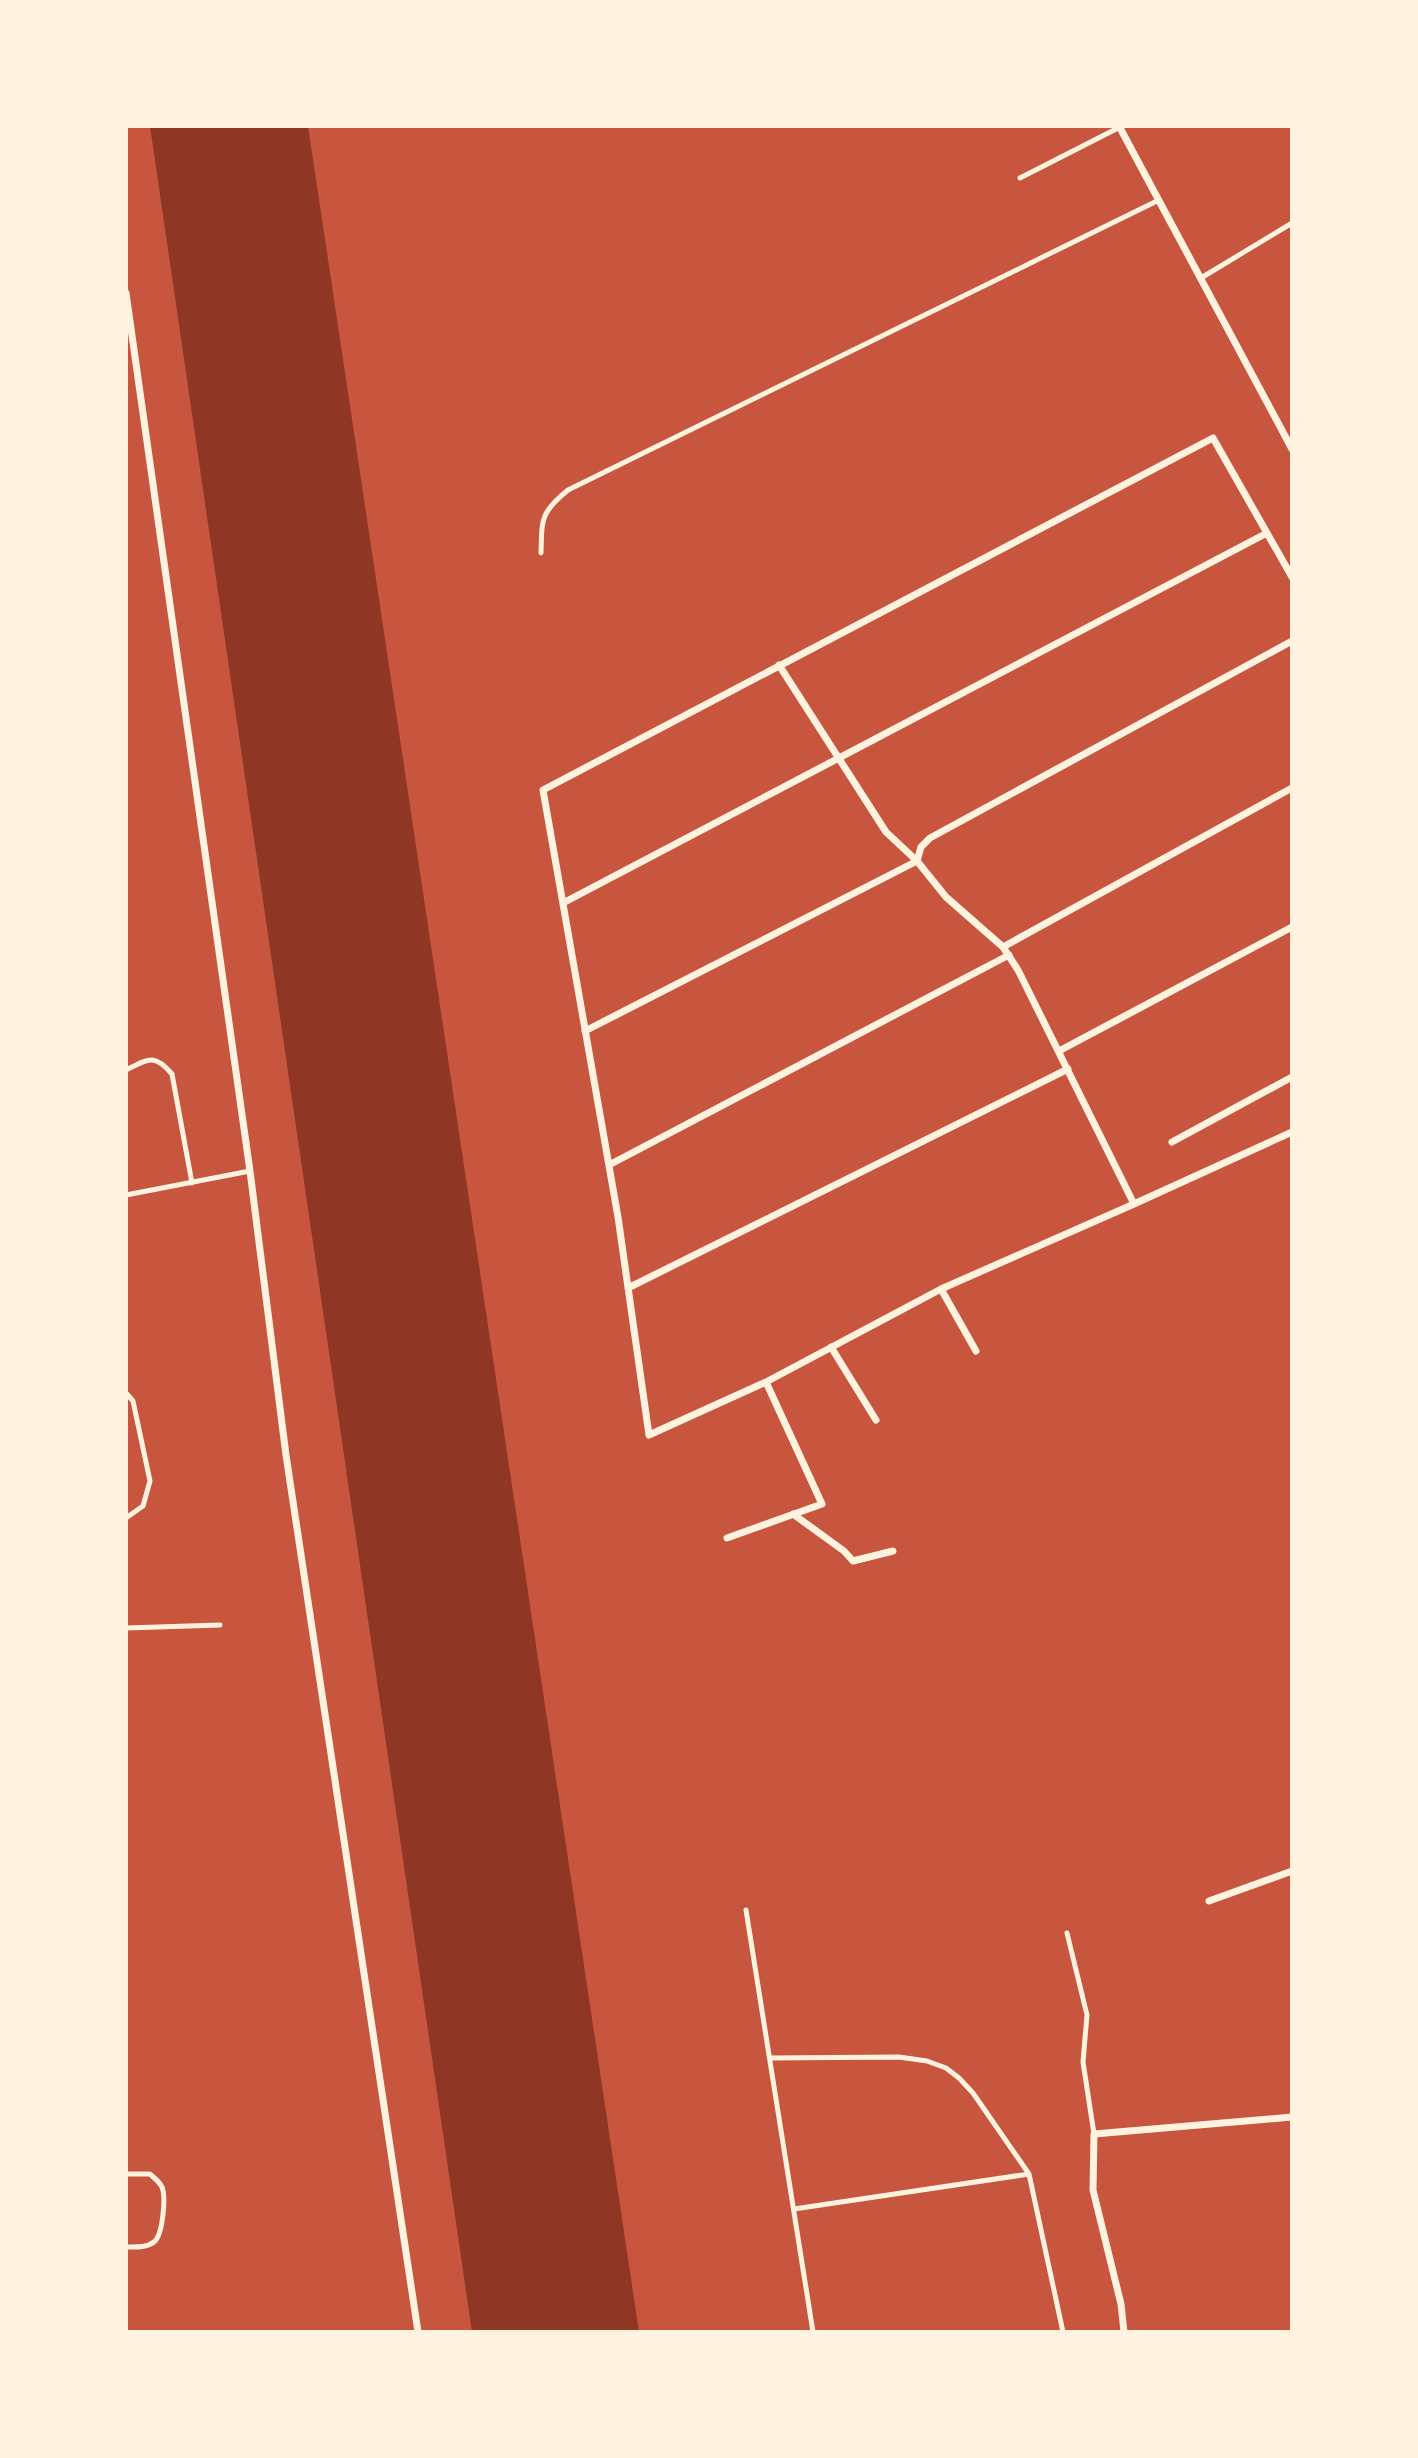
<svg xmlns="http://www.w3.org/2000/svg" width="1418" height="2458" font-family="Montserrat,sans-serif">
<rect width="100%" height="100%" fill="#c8553d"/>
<path fill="#8f3625" d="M150 126H308L639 2332H472Z"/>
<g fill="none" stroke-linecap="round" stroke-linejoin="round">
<path stroke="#fff3e0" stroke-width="5" d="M1020 178 1120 127
M1201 278 1292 223
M541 553C542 519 540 513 568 490L1159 200
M126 1070C148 1059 154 1053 172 1074L192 1183
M126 1195 250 1171
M126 1393 133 1401 150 1481 143 1506 126 1518
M126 1628 220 1625
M746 1910 813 2332
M1067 1933 1087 2015 1083 2062 1094 2134
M770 2058 899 2057 927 2061 946 2068 959 2078 973 2093 1029 2174 1063 2332
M126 2174H150C154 2178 159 2181 162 2187 166 2197 163 2235 154 2242 146 2248 135 2247 126 2247
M794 2209 1029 2174"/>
<path stroke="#fff3e0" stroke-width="7" d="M1119 126 1292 449
M126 293 250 1171 286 1455 418 2332
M1292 641 930 838 921 847 917 861 946 897 1003 947 1018 970 1134 1204 1292 1132
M563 903 1267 533
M1003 947 1292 788
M585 1031 917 861 886 832 779 665
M1059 1051 1292 927
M1172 1142 1292 1077
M609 1165 1009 955
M628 1288 1068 1069
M941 1289 976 1351
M831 1347 876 1420
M766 1382 649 1435 618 1217 543 790 1213 438 1292 577
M793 1514 844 1551 853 1561 893 1551
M727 1538 822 1504 766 1382 941 1289 1134 1204
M1209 1901 1292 1871
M1124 2332 1121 2304 1093 2190 1094 2134 1292 2117"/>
</g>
<rect width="1418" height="2458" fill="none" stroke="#fff3e0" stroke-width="256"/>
</svg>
